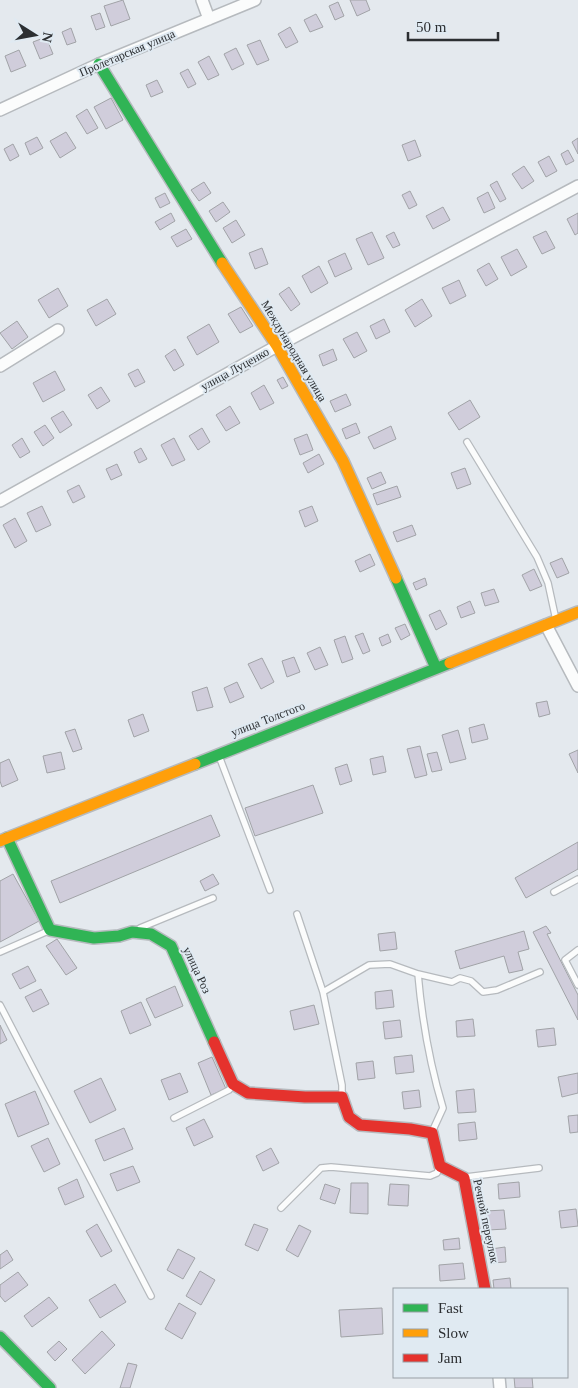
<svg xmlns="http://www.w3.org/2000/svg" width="578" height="1388" font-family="'Times New Roman',serif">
<rect width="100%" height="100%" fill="#e4e9ee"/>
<path fill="#d0cddb" stroke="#a1a3a7" d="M123 0 130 19 111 26 104 6Z
M350 0H366L370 10 357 16Z
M338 2 344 16 335 20 329 6Z
M100 13 105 27 96 30 91 16Z
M316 14 323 27 310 32 304 20Z
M290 27 298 42 286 48 278 34Z
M71 28 76 42 67 45 62 32Z
M46 37 53 54 40 59 33 42Z
M260 40 269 60 257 65 247 45Z
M236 48 244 64 232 70 224 54Z
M19 50 26 66 11 72 5 56Z
M209 56 219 75 208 80 198 62Z
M188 69 196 84 188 88 180 73Z
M157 80 163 92 151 97 146 85Z
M111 98 123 120 106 129 94 107Z
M87 109 98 128 87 134 76 116Z
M66 132 76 148 60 158 50 141Z
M37 137 43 148 30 155 25 143Z
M578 138V154L572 142Z
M415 140 421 156 408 161 402 145Z
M13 144 19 156 10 161 4 149Z
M568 150 574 161 566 165 561 154Z
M549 156 557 171 546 177 538 162Z
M524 166 534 181 522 189 512 174Z
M497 181 506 199 500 202 490 185Z
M204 182 211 193 199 201 191 190Z
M410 191 417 205 409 209 402 195Z
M488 192 495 208 484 213 477 198Z
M165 193 170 203 160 208 155 198Z
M223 202 230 212 216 222 209 211Z
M443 207 450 220 433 229 426 216Z
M171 213 175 221 160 230 155 222Z
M578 213V233L575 235 567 219Z
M236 220 245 235 232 243 223 228Z
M186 229 192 239 177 247 171 237Z
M546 231 555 248 542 254 533 237Z
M372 232 384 258 368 265 356 239Z
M394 232 400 245 393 248 386 236Z
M262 248 268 264 255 269 249 253Z
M517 249 527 267 511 276 501 257Z
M345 253 352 269 335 277 328 261Z
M489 263 498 279 486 286 477 270Z
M319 266 328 283 311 293 302 276Z
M459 280 466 296 450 304 442 288Z
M289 287 300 304 291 311 279 294Z
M58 288 68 306 49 318 38 300Z
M107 299 116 314 96 326 87 310Z
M422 299 432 316 415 327 405 310Z
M241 307 253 326 240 333 228 314Z
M384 319 390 332 376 339 370 326Z
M17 321 28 337 12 349 0 333Z
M209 324 219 342 197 355 187 337Z
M357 332 367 351 354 358 343 339Z
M175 349 184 365 174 371 165 356Z
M333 349 337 360 323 366 319 355Z
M138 369 145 382 135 387 128 374Z
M55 371 65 390 43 402 33 383Z
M283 377 288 386 282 389 277 380Z
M264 385 274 403 260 410 251 393Z
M101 387 110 401 97 409 88 395Z
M346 394 351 405 335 412 330 401Z
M470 400 480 417 459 430 448 413Z
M230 406 240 423 226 431 216 415Z
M63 411 72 425 60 433 51 418Z
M356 423 360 433 346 439 342 429Z
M45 425 54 438 43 446 34 432Z
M391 426 396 439 374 449 368 437Z
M202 428 210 442 198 450 189 436Z
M307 434 313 450 300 455 294 439Z
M22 438 30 452 20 458 12 445Z
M174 438 185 460 172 466 161 445Z
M141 448 147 459 139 463 134 452Z
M319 454 324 464 308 473 303 463Z
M117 464 122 475 111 480 106 469Z
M465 468 471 484 457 489 451 473Z
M381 472 386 483 372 489 367 478Z
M79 485 85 497 73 503 67 491Z
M397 486 401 497 377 505 373 494Z
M42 506 51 525 36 532 27 513Z
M312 506 318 521 305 527 299 511Z
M15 518 27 541 15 548 3 525Z
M412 525 416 535 397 542 393 532Z
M370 554 375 565 360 572 355 561Z
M562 558 569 573 557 578 550 563Z
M534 569 542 586 530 591 522 575Z
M425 578 427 585 416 590 413 583Z
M494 589 499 602 485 606 481 593Z
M470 601 475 613 461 618 457 607Z
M440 610 447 624 436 630 429 615Z
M405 624 410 635 401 640 395 628Z
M363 633 370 651 363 654 355 636Z
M388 634 391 642 382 646 379 638Z
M345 636 353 659 342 663 334 640Z
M320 647 328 665 315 670 307 653Z
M294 657 300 672 287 677 282 661Z
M262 658 274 682 261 689 248 664Z
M237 682 244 697 230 703 224 688Z
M207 687 213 707 197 711 192 692Z
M547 701 550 714 539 717 536 703Z
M143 714 149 731 134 737 128 720Z
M484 724 488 739 472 743 469 728Z
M75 729 82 749 73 752 65 732Z
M458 730 466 759 450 763 442 735Z
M420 746 427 775 415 778 407 749Z
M578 750V773L569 754Z
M61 752 65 769 47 773 43 756Z
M437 752 442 770 432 772 427 754Z
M383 756 386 772 373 775 370 759Z
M9 759 18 780 2 787 0 781V763Z
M347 764 352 781 340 785 335 768Z
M313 785 323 813 255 836 245 808Z
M211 815 220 836 60 903 51 881Z
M578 842V869L526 898 515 878Z
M13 874 39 921 0 942V881Z
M213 874 219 884 205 891 200 881Z
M546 926 551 933 547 934 578 995V1020L533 932Z
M524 931 529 949 518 952 523 970 509 973 504 956 460 969 455 951Z
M395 932 397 949 380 951 378 934Z
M57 939 77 968 66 975 46 946Z
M28 966 36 981 20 989 12 974Z
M175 986 183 1006 155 1018 146 999Z
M41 989 49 1004 33 1012 25 997Z
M392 990 394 1007 376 1009 375 992Z
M141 1002 151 1025 130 1034 121 1011Z
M314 1005 319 1024 294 1030 290 1011Z
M473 1019 475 1036 457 1037 456 1021Z
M400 1020 402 1037 385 1039 383 1022Z
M0 1025 7 1040 0 1044Z
M554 1028 556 1045 538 1047 536 1030Z
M412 1055 414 1072 396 1074 394 1057Z
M212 1057 226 1089 211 1095 198 1063Z
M373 1061 375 1078 358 1080 356 1063Z
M180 1073 188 1092 169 1100 161 1080Z
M578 1073V1093L562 1097 558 1077Z
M101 1078 116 1110 90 1123 74 1091Z
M474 1089 476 1112 458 1113 456 1091Z
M419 1090 421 1107 404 1109 402 1092Z
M35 1091 49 1124 18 1137 5 1104Z
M578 1115V1132L570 1133 568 1116Z
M204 1119 213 1137 194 1146 186 1128Z
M475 1122 477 1139 459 1141 458 1124Z
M124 1128 133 1149 104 1161 95 1140Z
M48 1138 60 1164 44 1172 31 1146Z
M271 1148 279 1163 263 1171 256 1156Z
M133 1166 140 1182 117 1191 110 1174Z
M77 1179 84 1197 65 1205 58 1188Z
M519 1182 520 1197 499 1199 498 1184Z
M351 1183H368V1214L350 1213Z
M325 1184 340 1189 335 1204 320 1199Z
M390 1184 409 1185 408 1206 388 1205Z
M576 1209 578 1226 561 1228 559 1211Z
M504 1210 506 1229 488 1230 486 1211Z
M97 1224 112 1251 101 1257 86 1231Z
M254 1224 268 1229 258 1251 245 1245Z
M299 1225 311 1231 298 1257 286 1250Z
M459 1238 460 1249 444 1250 443 1240Z
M505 1247 506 1262 492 1263 491 1249Z
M178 1249 195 1258 183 1279 167 1270Z
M7 1250 13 1260 0 1269V1255Z
M463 1263 465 1279 440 1281 439 1265Z
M200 1271 215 1280 201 1305 186 1296Z
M18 1272 28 1285 5 1302 0 1296V1285Z
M510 1278 511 1289H494L493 1280Z
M115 1284 126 1302 100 1318 89 1300Z
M49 1297 58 1308 32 1327 24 1316Z
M179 1303 196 1313 182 1339 165 1329Z
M382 1308 383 1334 341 1337 339 1310Z
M102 1331 115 1345 85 1374 72 1360Z
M59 1341 67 1349 55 1361 47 1352Z
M128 1363 137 1365 130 1388H120Z
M514 1377H532L533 1388H515Z"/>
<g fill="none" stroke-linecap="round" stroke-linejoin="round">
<defs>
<path id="lane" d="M467 442 537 557 548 583 556 620
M219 756 270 890
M554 892 578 879
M297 914 323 992 342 1085V1095
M140 928 213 898
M578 950 565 960 578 985
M0 952 48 931
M418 974C422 1020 430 1065 443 1108L432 1132
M323 992 369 965 390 964 418 974 452 982 460 978 471 981 483 992 497 990 540 972
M0 1005 151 1296
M174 1118 229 1090 232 1086
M466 1177 539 1168
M281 1208 321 1168 331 1167 430 1176 437 1173 439 1168"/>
<path id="street" d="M202 0 209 19
M0 110 99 64 255 0
M0 366 58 330
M0 501 277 346 578 186
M546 625 578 686
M499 1377 500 1388"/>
<path id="fast" d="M99 64 222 263
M396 578 436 668
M195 764 450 663
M7 838 50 930 94 938 119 936 132 932 151 934 171 946 214 1042
M0 1337 50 1388"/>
<path id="slow" d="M222 263 277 346 343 461 396 578
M450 663 578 612
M0 841 195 764"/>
<path id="jam" d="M214 1042 233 1084 248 1093 305 1097H342L349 1117 360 1125 410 1129 432 1133 440 1166 464 1178 485 1289"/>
</defs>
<use href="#lane" stroke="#b6babe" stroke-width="8"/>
<use href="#street" stroke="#b6babe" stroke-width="14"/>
<use href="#fast" stroke="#b6babe" stroke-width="14"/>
<use href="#slow" stroke="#b6babe" stroke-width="14"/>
<use href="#jam" stroke="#b6babe" stroke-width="14"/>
<use href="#lane" stroke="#fbfcfc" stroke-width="5.5"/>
<use href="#street" stroke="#fbfcfc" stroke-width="11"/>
<use href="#fast" stroke="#30b455" stroke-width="11"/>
<use href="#slow" stroke="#ff9f0a" stroke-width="11"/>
<use href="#jam" stroke="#e5322d" stroke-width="11"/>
</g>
<g text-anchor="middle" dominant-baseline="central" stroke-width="4" stroke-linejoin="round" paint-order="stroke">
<g font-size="12" fill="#2c2f32" stroke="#e0eaf2">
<text transform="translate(127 53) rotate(-23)">Пролетарская улица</text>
<text transform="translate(294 351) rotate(59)">Международная улица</text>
<text transform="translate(235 369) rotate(-29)">улица Луценко</text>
<text transform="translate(268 719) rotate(-21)">улица Толстого</text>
<text transform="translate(197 970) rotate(65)">улица Роз</text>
<text transform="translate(486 1221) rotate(78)">Речной переулок</text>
</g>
</g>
<rect x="393" y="1288" width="175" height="90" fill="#e0eaf2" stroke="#989fa5"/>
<rect x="403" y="1304" width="25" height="8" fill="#30b455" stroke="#989fa5"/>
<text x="438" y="1313" font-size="15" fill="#2c2f32">Fast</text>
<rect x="403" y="1329" width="25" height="8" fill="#ff9f0a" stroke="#989fa5"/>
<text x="438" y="1338" font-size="15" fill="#2c2f32">Slow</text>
<rect x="403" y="1354" width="25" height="8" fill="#e5322d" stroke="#989fa5"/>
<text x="438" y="1363" font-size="15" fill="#2c2f32">Jam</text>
<g transform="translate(35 35) rotate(101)" stroke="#e0eaf2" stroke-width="4" paint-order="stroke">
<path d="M0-4L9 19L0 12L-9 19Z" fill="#2c2f32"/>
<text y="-8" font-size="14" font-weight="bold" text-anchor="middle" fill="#2c2f32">N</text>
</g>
<path d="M408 32v8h90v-8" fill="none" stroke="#2c2f32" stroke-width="2.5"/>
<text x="416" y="32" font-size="15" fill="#2c2f32" stroke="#e0eaf2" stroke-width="4" paint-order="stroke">50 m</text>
</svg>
